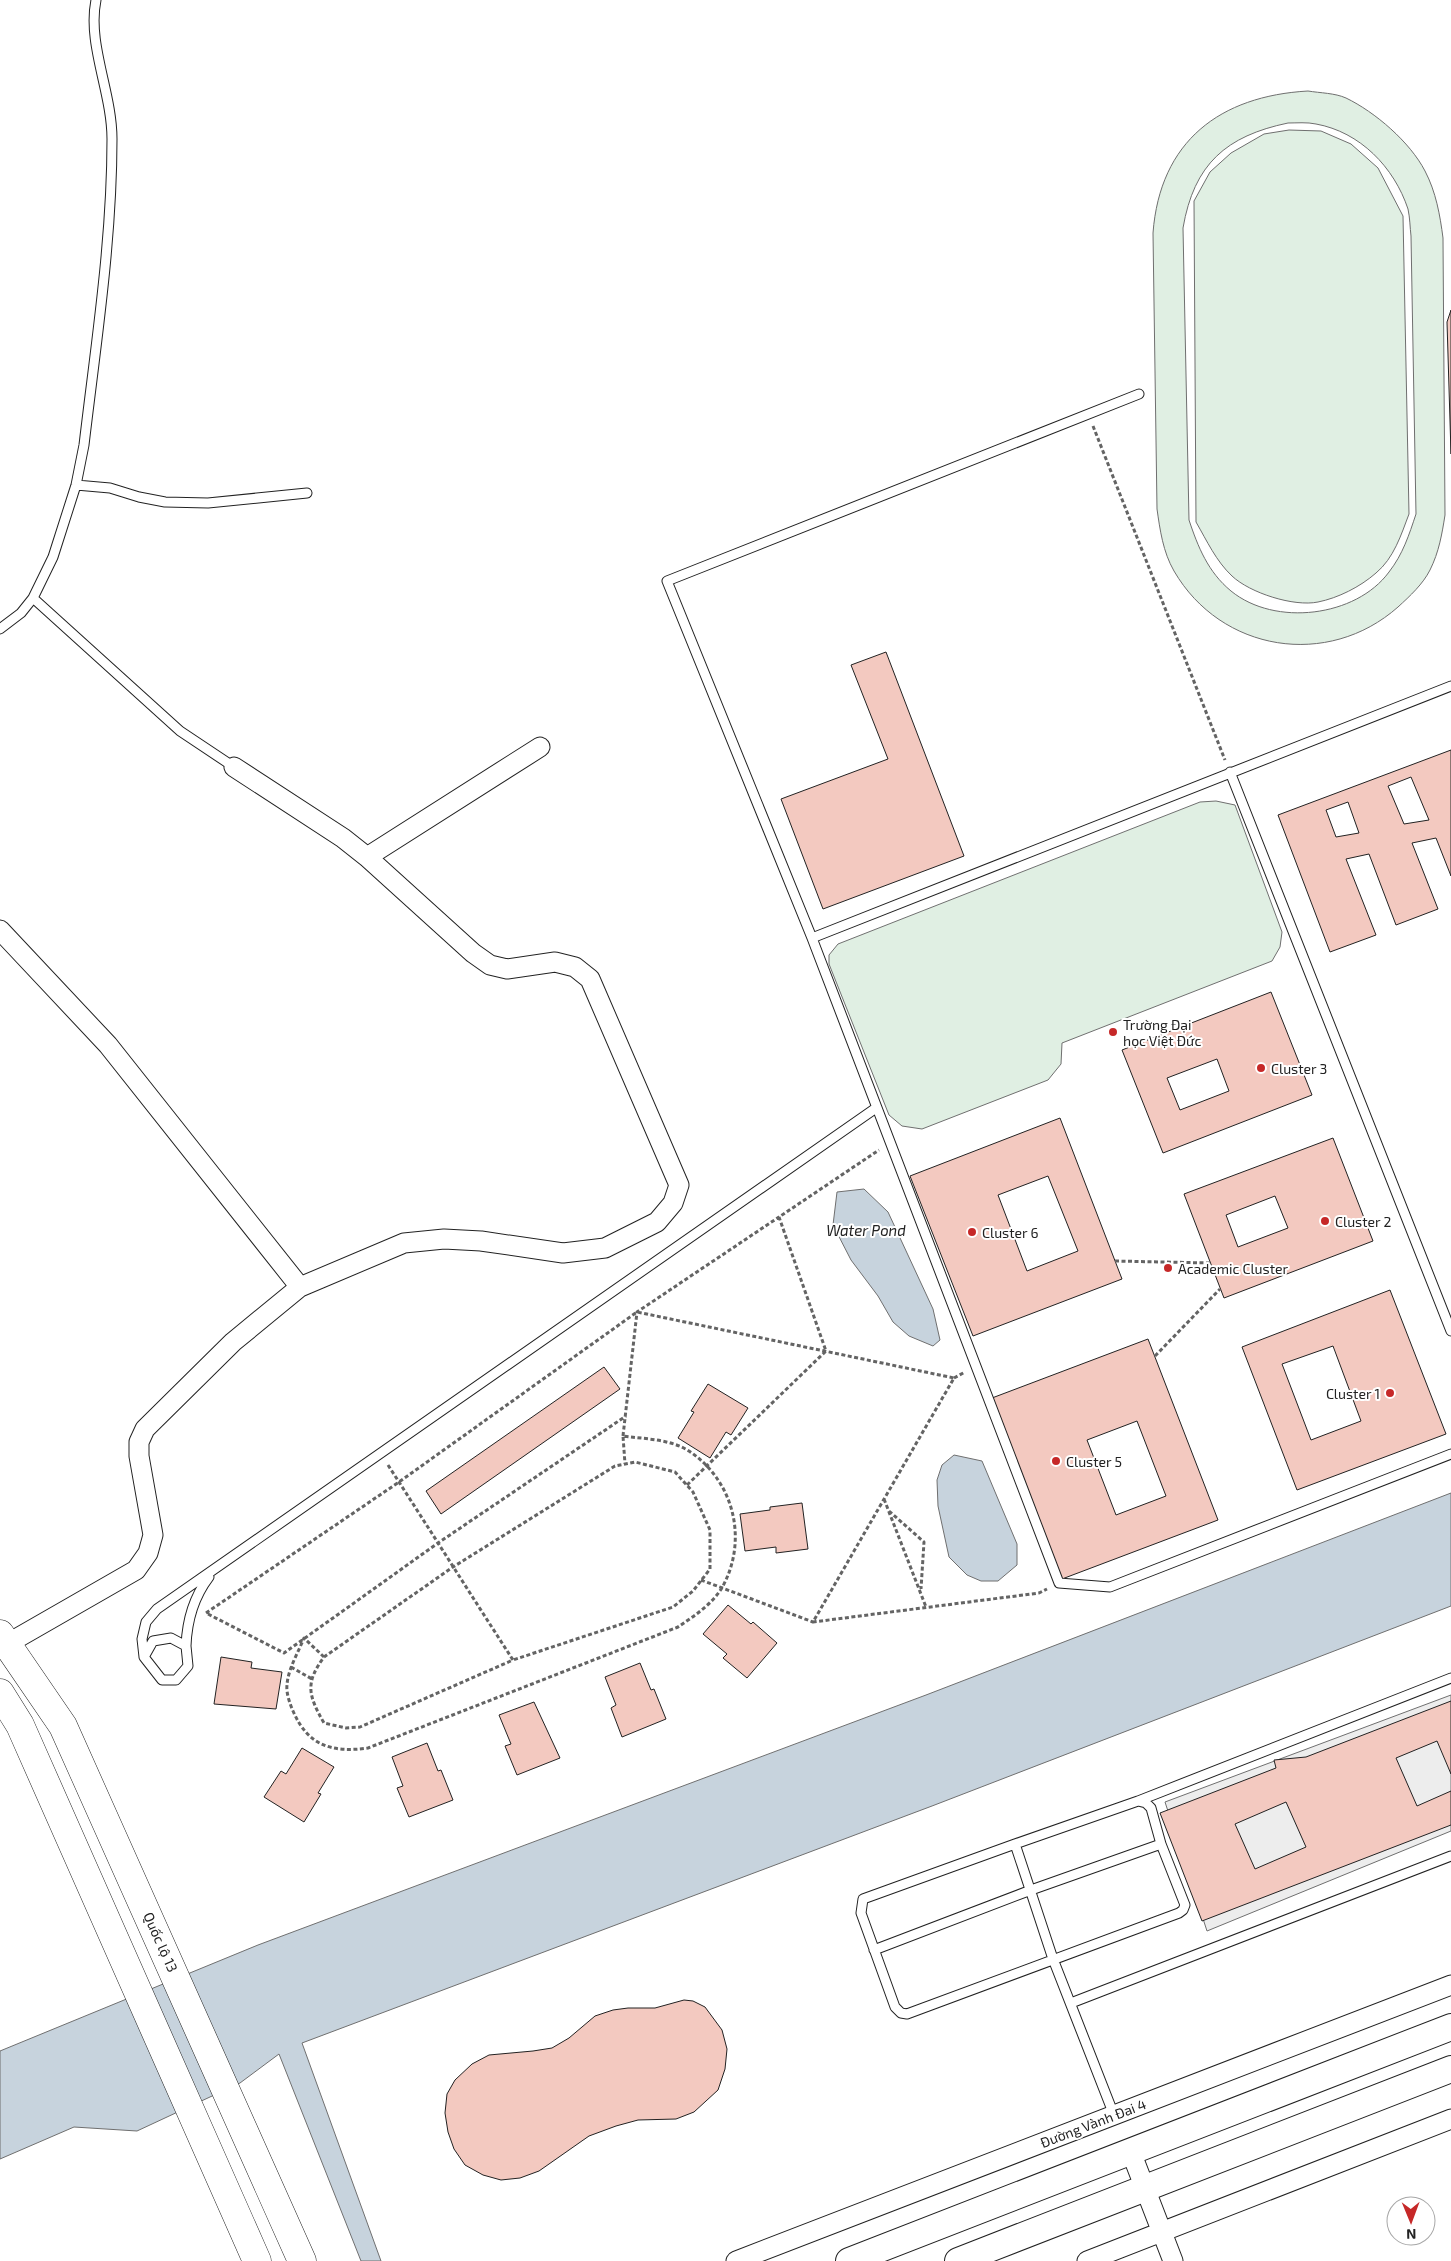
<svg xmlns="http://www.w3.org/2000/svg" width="1451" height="2261" font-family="'Exo 2',sans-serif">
<rect width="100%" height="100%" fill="#fff"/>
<path fill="#e0efe3" stroke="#6f6f6f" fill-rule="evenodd" d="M1308 91C1320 93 1335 93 1346 98 1375 112 1410 142 1425 171 1436 192 1440 215 1443 238L1445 515C1442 534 1439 552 1430 570 1423 584 1410 596 1398 607 1328 669 1221 652 1174 571 1163 552 1160 530 1157 509L1153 233C1160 141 1220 96 1308 91ZM1288 123C1297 123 1307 122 1316 124 1360 132 1394 167 1408 209 1410 218 1410 228 1411 236L1416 514C1409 535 1403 554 1389 572 1356 617 1275 627 1231 591 1208 572 1198 547 1189 520L1183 228C1194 164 1226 136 1288 123Z
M1289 130 1321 131 1351 144 1378 168 1403 216 1409 514C1401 535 1394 558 1376 573 1360 587 1338 598 1318 602 1294 607 1250 593 1232 576 1216 561 1207 541 1196 522L1194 201 1210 172 1231 153 1264 134Z
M1216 801 1235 805 1282 932 1280 947 1272 961 1062 1043 1061 1064 1048 1080 922 1129 902 1126 889 1115 829 964V955L838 944 1200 802Z"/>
<path fill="#ededed" stroke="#6f6f6f" d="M1451 1695V1831L1207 1931 1165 1802Z"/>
<path fill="#c7d3dd" stroke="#6f6f6f" d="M864 1189 888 1212 933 1309 940 1340 933 1346 909 1336 893 1322 878 1296 851 1260 833 1225 837 1192Z
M954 1455 982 1461 1017 1544V1565L998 1581H981L967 1575 949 1557 938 1506 937 1480 942 1465Z
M1451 1493V1606L932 1806 302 2043 381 2261H361L279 2054 240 2083 137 2131 74 2127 0 2159V2051L258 1945 926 1695Z"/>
<path fill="#f3c9c0" stroke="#222" fill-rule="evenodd" d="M1451 310V454L1447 322Z
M886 652 964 856 823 909 781 799 888 759 851 665Z
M1451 750V876L1436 838 1412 843 1438 909 1396 925 1369 854 1346 859 1376 935 1330 952 1278 815ZM1411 777 1429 820 1404 824 1388 786ZM1348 802 1359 833 1336 837 1326 810Z
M1271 992 1312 1095 1163 1153 1122 1050ZM1217 1059 1229 1091 1180 1110 1167 1078Z
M1060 1118 1122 1279 973 1336 910 1176ZM1048 1176 1078 1251 1027 1271 998 1195Z
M1333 1138 1373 1241 1224 1298 1184 1194ZM1275 1196 1288 1228 1238 1247 1226 1215Z
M1390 1290 1446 1434 1297 1490 1242 1347ZM1333 1346 1361 1421 1311 1440 1282 1364Z
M1148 1339 1218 1520 1062 1579 992 1398ZM1137 1421 1166 1496 1116 1515 1087 1440Z
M604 1367 620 1389 441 1514 426 1491Z
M708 1384 748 1408 731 1435 726 1432 710 1458 678 1438 694 1412 691 1411Z
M802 1503 808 1549 776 1553V1547L745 1551 740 1514 770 1510V1507Z
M728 1605 751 1624 753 1622 777 1643 747 1678 723 1658 727 1654 703 1634Z
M221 1657 252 1662 251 1668 282 1672 276 1709 214 1704Z
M640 1663 651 1690 654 1689 666 1719 622 1737 611 1708 616 1705 605 1677Z
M1451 1701V1774L1437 1741 1396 1758 1417 1806 1451 1791V1825L1202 1921 1160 1813 1276 1768 1274 1760 1306 1757ZM1286 1802 1306 1847 1255 1869 1235 1824Z
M534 1702 560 1758 517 1775 505 1746 511 1744 499 1715Z
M427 1743 438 1771 441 1770 453 1800 409 1817 397 1788 403 1786 392 1757Z
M302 1748 334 1767 318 1793 321 1794 304 1822 264 1797 281 1771 286 1774Z
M684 2000 693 2001 705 2007 722 2030 727 2049 725 2069 718 2090 694 2112 676 2119 638 2120 616 2126 589 2136 539 2171 520 2178 501 2180 483 2175 465 2165 454 2149 448 2132 445 2113 447 2094 455 2080 472 2064 489 2055 533 2051 552 2048 569 2038 595 2016 613 2010 628 2008H655Z"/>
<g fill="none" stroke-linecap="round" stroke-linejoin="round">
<defs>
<path id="lane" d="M1139 394 667 581 812 938 1059 1583 1110 1587 1451 1454
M76 485 110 488 139 497 165 502 208 503 307 493
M33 598 180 731 234 767
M0 629 21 613 33 598 53 557 76 485 84 445C96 343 112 241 112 139 112 92 87 44 96 0
M1230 772 1451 1331
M812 938 1451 686
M186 1646C187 1620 193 1598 209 1577
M144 1657 153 1641 171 1638 186 1646 188 1666 176 1680H162L144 1657 142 1639 146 1622 157 1609 876 1108
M1138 1801 1451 1678
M1015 1844 1138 1801 1146 1803 1151 1808 1161 1844 1185 1905 1183 1910 1179 1913 907 2014 901 2013 895 2007 861 1913 863 1899 1015 1844 1053 1959 1114 2115
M874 1950 1031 1890 1161 1844
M1071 2003 1451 1856"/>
<path id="street" d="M367 857 540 747
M0 930 108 1045 300 1287
M7 1644 136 1570 148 1553 153 1535 139 1456V1442L145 1429 233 1342 300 1287 404 1243 444 1239 481 1241 563 1253 605 1248 657 1222 673 1203 679 1185 590 979 575 967 555 962 507 969 490 965 473 953 367 857 343 838 234 767
M1131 2152 1173 2261
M736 2261 1451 1985
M1087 2261 1451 2119"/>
<path id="secondary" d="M849 2261 1451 2027
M958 2261 1451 2069"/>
<path id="highway" d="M0 1634 63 1726 302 2261
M0 1693 20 1725 257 2261"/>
</defs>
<use href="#lane" stroke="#222" stroke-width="11"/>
<use href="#street" stroke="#222" stroke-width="21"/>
<use href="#secondary" stroke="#222" stroke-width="28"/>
<use href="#highway" stroke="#222" stroke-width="29"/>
<path stroke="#646464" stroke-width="3" stroke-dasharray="4 2.5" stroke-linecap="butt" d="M1093 426 1225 760
M1115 1261 1210 1263
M1155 1356 1220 1289
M954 1378 965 1372
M623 1436 637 1312 779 1217
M388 1465C430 1530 471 1595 513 1660L360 1727 346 1728 324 1723C308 1695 305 1683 324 1657L453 1567 615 1466 635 1462 675 1472 693 1492 710 1530V1569L693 1591 673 1607 513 1660
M687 1485 826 1351 779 1217 879 1150
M884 1499 926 1607
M889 1511 924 1542 921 1589
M701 1580 813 1622
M206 1613 399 1482 637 1312 954 1378 813 1622 1039 1593 1047 1589
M208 1614 284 1653 438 1543 626 1416
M324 1657 304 1638C298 1653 288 1669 287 1685 286 1693 290 1704 293 1711 308 1746 332 1753 368 1748L678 1627C694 1616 713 1604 723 1586 748 1539 734 1481 689 1451 670 1439 645 1439 623 1436L625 1464
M291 1667 312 1679"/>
<use href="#lane" stroke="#fff" stroke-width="9"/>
<use href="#street" stroke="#fff" stroke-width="19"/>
<use href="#secondary" stroke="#fff" stroke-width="26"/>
<use href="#highway" stroke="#fff" stroke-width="28"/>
</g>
<g fill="#c62828" stroke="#fff" stroke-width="2">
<circle cx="1113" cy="1032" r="5"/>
<circle cx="1261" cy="1068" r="5"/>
<circle cx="1325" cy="1221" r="5"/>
<circle cx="972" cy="1232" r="5"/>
<circle cx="1168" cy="1268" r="5"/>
<circle cx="1390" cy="1393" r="5"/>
<circle cx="1056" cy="1461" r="5"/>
</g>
<g text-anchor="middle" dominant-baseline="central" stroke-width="4" stroke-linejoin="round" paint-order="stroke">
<g font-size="14" fill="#222" stroke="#fff" text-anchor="start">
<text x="1123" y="1024">Trường Đại<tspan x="1123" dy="16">học Việt Đức</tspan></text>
<text x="1271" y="1068">Cluster 3</text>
<text x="1335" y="1221">Cluster 2</text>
<text x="982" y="1232">Cluster 6</text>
<text x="1178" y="1268">Academic Cluster</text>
<text x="1380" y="1393" text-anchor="end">Cluster 1</text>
<text x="1066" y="1461">Cluster 5</text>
</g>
<g font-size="14" fill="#222" stroke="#fff">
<text transform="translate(161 1942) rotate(66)">Quốc lộ 13</text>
<text transform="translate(1093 2123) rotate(-21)">Đường Vành Đai 4</text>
</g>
<g font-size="15" font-style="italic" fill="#222" stroke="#fff">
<text x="866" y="1230">Water Pond</text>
</g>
</g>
<g transform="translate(1411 2221) rotate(179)"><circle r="24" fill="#ffffff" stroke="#a7a7a7"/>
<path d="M0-4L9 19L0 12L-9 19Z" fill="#c62828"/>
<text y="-8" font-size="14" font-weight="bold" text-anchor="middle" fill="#222222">N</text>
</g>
</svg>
